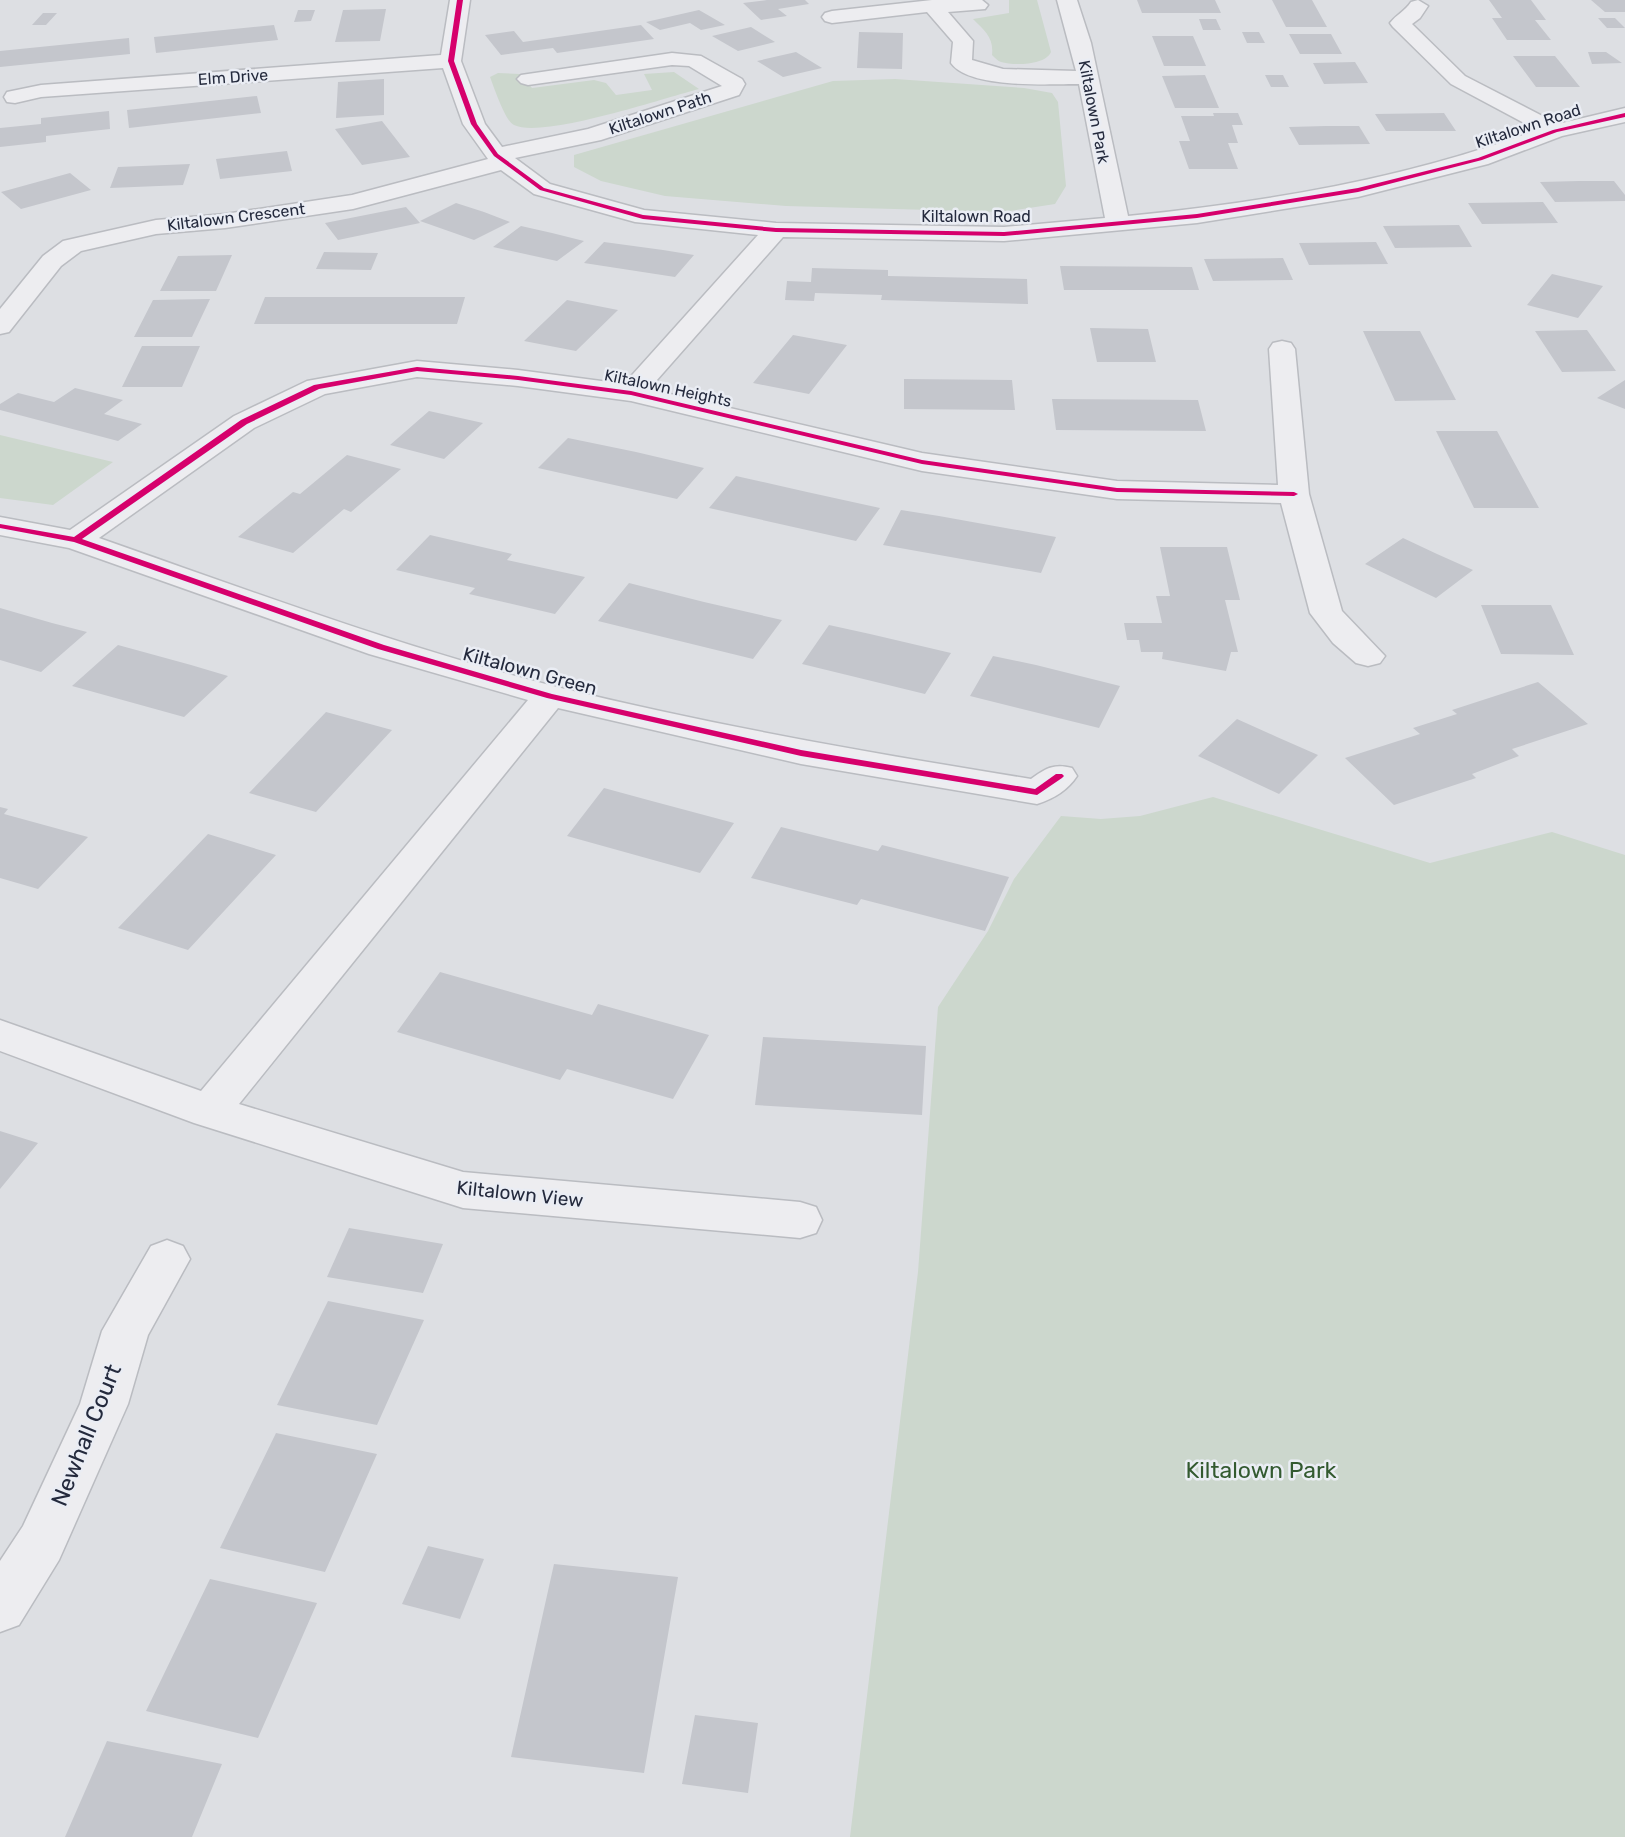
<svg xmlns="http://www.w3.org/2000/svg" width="1625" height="1837" font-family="Rubik,sans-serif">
<rect width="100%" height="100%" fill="#dddfe3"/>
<path fill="#ccd7cd" d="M1009 0H1037L1051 52C1046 65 1014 66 1001 62 998 61 995 58 992 55 994 38 985 31 973 19L1009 13Z
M674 72 699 89C664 98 543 139 514 125 505 121 494 87 490 77L498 73 520 74 532 88 594 80 606 83 616 95 652 90 644 74Z
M895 79 1024 88 1052 93 1058 102 1066 186 1055 204 1003 212 786 206 665 196 601 181 574 167V155L833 81Z
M0 435 113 462 53 505 0 498Z
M1213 797 1430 863 1552 832 1625 855V1837H850L918 1272 938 1007 988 931 1014 879 1061 816 1101 819 1140 816Z"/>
<path fill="#c4c6cc" d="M767 0H805L809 4 778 9 787 16 761 20 743 3Z
M1137 0H1215L1221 13H1142Z
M1272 0H1312L1327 27H1286Z
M1489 0H1531L1546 20H1535L1551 40H1507L1492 18H1502Z
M1591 0H1625V12H1605Z
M386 9 380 41 335 42 343 10Z
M298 10H315L311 21 294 22Z
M699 10 725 25 701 30 690 23 660 30 646 22Z
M43 13H57L46 25H32Z
M1598 18H1615L1625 28H1607Z
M1199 19H1216L1221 30H1203Z
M274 25 278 40 156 53 154 37Z
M641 25 654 39 557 53 553 48 501 55 485 35 514 31 523 42Z
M751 27 775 42 738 51 712 36Z
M859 32 903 33 902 69 857 68Z
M1242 32H1259L1265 43H1247Z
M1289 34H1331L1342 54H1300Z
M1152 36H1193L1206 66H1164Z
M129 38 130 54 0 67V51Z
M796 52 822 68 783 77 757 61Z
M1588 52H1606L1622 63 1592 64Z
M1513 56H1555L1580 87H1536Z
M1355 62 1368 83 1324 84 1313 63Z
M1205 75 1219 108H1175L1162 76Z
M1265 75H1283L1289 87H1271Z
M384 79V115L336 118 338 82Z
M257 96 261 113 129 128 127 110Z
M109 111 110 129 46 136V142L0 147V128L41 124V118Z
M1213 113H1238L1243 125H1232L1238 143H1228L1238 169H1189L1179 141H1190L1181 116H1214Z
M1444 113 1456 131H1386L1375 114Z
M382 121 410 157 362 165 335 129Z
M1326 126H1359L1370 144 1299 145 1289 127Z
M287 151 292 171 220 179 216 159Z
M190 164 183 185 110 188 118 167Z
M70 173 91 190 21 209 1 192Z
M1579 181H1614L1625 195V201L1555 202 1540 182Z
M1543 202 1558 223 1482 224 1468 203Z
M456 203 484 212 510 222 474 240 420 221Z
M406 207 420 223 338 240 325 223Z
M1459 225 1472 247 1395 248 1383 226Z
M521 226 552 233 584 241 557 261 493 247Z
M604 242 663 250 694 255 675 277 584 263Z
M1376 242 1388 264 1309 265 1299 243Z
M324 252 378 253 371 270 316 269Z
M232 255 216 291H160L178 256Z
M1283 258 1293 280 1213 281 1204 259Z
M1060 266 1192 267 1199 290H1064Z
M812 268 888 270V276L1027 279 1028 304 881 300 882 295 815 293 814 301 785 300 787 281 811 282Z
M1552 274 1603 286 1578 318 1527 305Z
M265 297H465L457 324H254Z
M210 299 192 337H134L153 300Z
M567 300 618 310 576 351 524 341Z
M1090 328 1148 329 1156 362H1097Z
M1587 330 1616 371 1562 372 1535 331Z
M1363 331H1420L1456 400 1395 401Z
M793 335 847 345 809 394 753 383Z
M142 346H200L182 387H122Z
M904 379 1012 380 1015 410 904 409Z
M1625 380V409L1597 398Z
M75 388 123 400 104 414 142 424 118 441 0 410V404L18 393 54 402Z
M1052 399 1198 400 1206 431 1056 430Z
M429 411 483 423 444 459 390 445Z
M1436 431H1497L1539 508H1474Z
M568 438 636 452 704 468 677 499 538 468Z
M347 455 401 469 351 512 344 509 293 553 238 537 293 492 300 494Z
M736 476 807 492 880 508 856 541 709 508Z
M901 510 939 516 1056 537 1041 573 883 545Z
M430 535 512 554 507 560 585 577 555 614 469 594 475 588 396 570Z
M1403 538 1437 554 1473 570 1436 598 1365 564Z
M1160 547H1227L1240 600H1225L1238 652H1231L1226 671 1162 659 1163 652H1141L1139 640H1127L1124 623H1162L1156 596H1170Z
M629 583 704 602 782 620 753 659 598 621Z
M1481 605H1551L1574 655 1501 654Z
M0 608 52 623 87 632 41 672 0 660Z
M829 625 870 634 951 653 925 694 802 664Z
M118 645 191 665 228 676 184 717 72 686Z
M993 656 1036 665 1120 686 1099 728 970 696Z
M1538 682 1588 724 1512 749 1519 756 1472 774 1476 778 1394 805 1345 758 1420 734 1413 728 1457 714 1452 710Z
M326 712 392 730 316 812 249 793Z
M1237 719 1277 737 1318 755 1279 794 1198 756Z
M604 788 648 800 734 823 700 873 567 836Z
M0 807 8 809 4 814 88 837 38 889 0 878Z
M781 827 878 851 882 845 1009 877 985 931 861 899 857 905 751 878Z
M208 834 276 855 188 950 118 928Z
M440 972 592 1015 598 1004 709 1035 673 1099 567 1069 560 1080 397 1032Z
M763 1037 926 1046 922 1115 755 1105Z
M0 1131 38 1143 0 1189Z
M349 1228 443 1244 423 1293 327 1277Z
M328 1301 424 1320 377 1425 277 1405Z
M276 1433 377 1454 325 1572 220 1548Z
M428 1546 484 1559 460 1619 402 1604Z
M554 1564 678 1577 644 1773 511 1757Z
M210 1579 317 1603 258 1738 146 1711Z
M695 1715 758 1723 748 1793 682 1784Z
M107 1741 222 1764 192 1837H65Z"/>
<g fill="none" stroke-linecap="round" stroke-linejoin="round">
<defs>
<path id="minor" d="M450 0H470L461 61 485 124 502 147 588 129 722 86 689 66 672 65 528 85 521 83 517 79 521 75 672 53 701 56 742 79 745 84 739 95 601 140 515 158 550 184 644 210 776 223 1004 227 1105 218 1079 84C1049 84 969 89 951 63L953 42 927 12 832 23 825 21 822 17 825 13 832 11 932 0H982L988 5 985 9 948 12 973 41 972 60 1003 69 1076 71 1057 0H1077L1091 43 1128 216C1267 202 1405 179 1537 130L1451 84 1393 27 1390 23C1396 15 1405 11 1411 2L1418 0 1428 6 1420 18 1412 24 1465 76 1558 124 1625 108V122L1562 136 1488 164 1358 197 1197 223 1004 241 783 237 649 389 922 453 1117 481 1278 485 1269 349 1273 343 1282 341 1291 343 1295 349 1309 494 1342 611 1385 656 1380 663 1368 666 1356 663 1333 643 1310 613 1281 503 1117 499 922 471 631 401 518 386 417 377 325 394 254 428 99 538C251 591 402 648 557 687 714 726 871 753 1031 779 1045 769 1053 763 1072 768L1077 776C1068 790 1053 799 1037 804L801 764 558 708 239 1104 463 1172 800 1202 816 1207 822 1220 816 1233 800 1238 463 1208 194 1123 0 1051V1020L201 1091 528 700 369 654 69 548 0 535V517L70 530 234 416 307 381 417 361 518 370 624 384 758 235 635 222 534 194 501 170 353 209 225 228 156 234 81 251 61 266 9 332 0 334V309L43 256 63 241 156 220 225 214 352 195 488 159 463 124 443 68 41 97 15 103 7 102 4 97 7 92 41 85 441 55Z
M167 1240 183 1246 190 1259 148 1335 128 1404 59 1560 19 1625 0 1632V1561L23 1526 80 1404 102 1331 151 1246Z"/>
</defs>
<use href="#minor" stroke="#babcc1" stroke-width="3"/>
<use href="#minor" fill="#ededf0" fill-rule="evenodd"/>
<defs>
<path id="cycleway" d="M457 0H463L454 61 477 124 498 154 544 188 643 215 776 228 1004 232 1197 214 1358 188 1478 158 1553 130 1625 113V117L1557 132 1482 160 1358 192 1197 218 1004 236 776 232 643 219 540 190 494 156 471 124 448 61Z
M417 367 518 376 631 391 922 460 1117 488 1294 492 1298 494 1294 496 1117 492 922 464 631 395 518 380 417 371 319 389 247 424 82 539 384 645 552 694 801 750 1035 789 1056 774H1062L1064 776 1062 778 1037 795 801 756 547 698 378 649 74 542 0 528V524L74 537 241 420 314 385Z"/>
</defs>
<use href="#cycleway" stroke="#eaedf4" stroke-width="5"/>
<use href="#cycleway" fill="#d6006c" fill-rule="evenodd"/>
</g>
<g text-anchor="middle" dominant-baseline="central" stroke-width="5" stroke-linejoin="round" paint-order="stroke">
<g font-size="16" fill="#242a3d" stroke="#eaedf4">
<text transform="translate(233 77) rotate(-4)">Elm Drive</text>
<text transform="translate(1094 112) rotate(79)">Kiltalown Park</text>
<text transform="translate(660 113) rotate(-18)">Kiltalown Path</text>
<text transform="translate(1528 126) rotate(-18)">Kiltalown Road</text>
<text x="976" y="216">Kiltalown Road</text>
<text transform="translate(236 217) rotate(-7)">Kiltalown Crescent</text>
<text transform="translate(668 388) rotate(12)">Kiltalown Heights</text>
</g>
<g font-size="19" fill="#242a3d" stroke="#eaedf4">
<text transform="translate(530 671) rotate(15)">Kiltalown Green</text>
<text transform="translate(520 1194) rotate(6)">Kiltalown View</text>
</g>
<g font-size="23" fill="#242a3d" stroke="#eaedf4">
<text transform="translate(86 1435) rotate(-68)">Newhall Court</text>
</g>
<g font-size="23" fill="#335a30" stroke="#eaedf4">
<text x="1261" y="1470">Kiltalown Park</text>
</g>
</g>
</svg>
